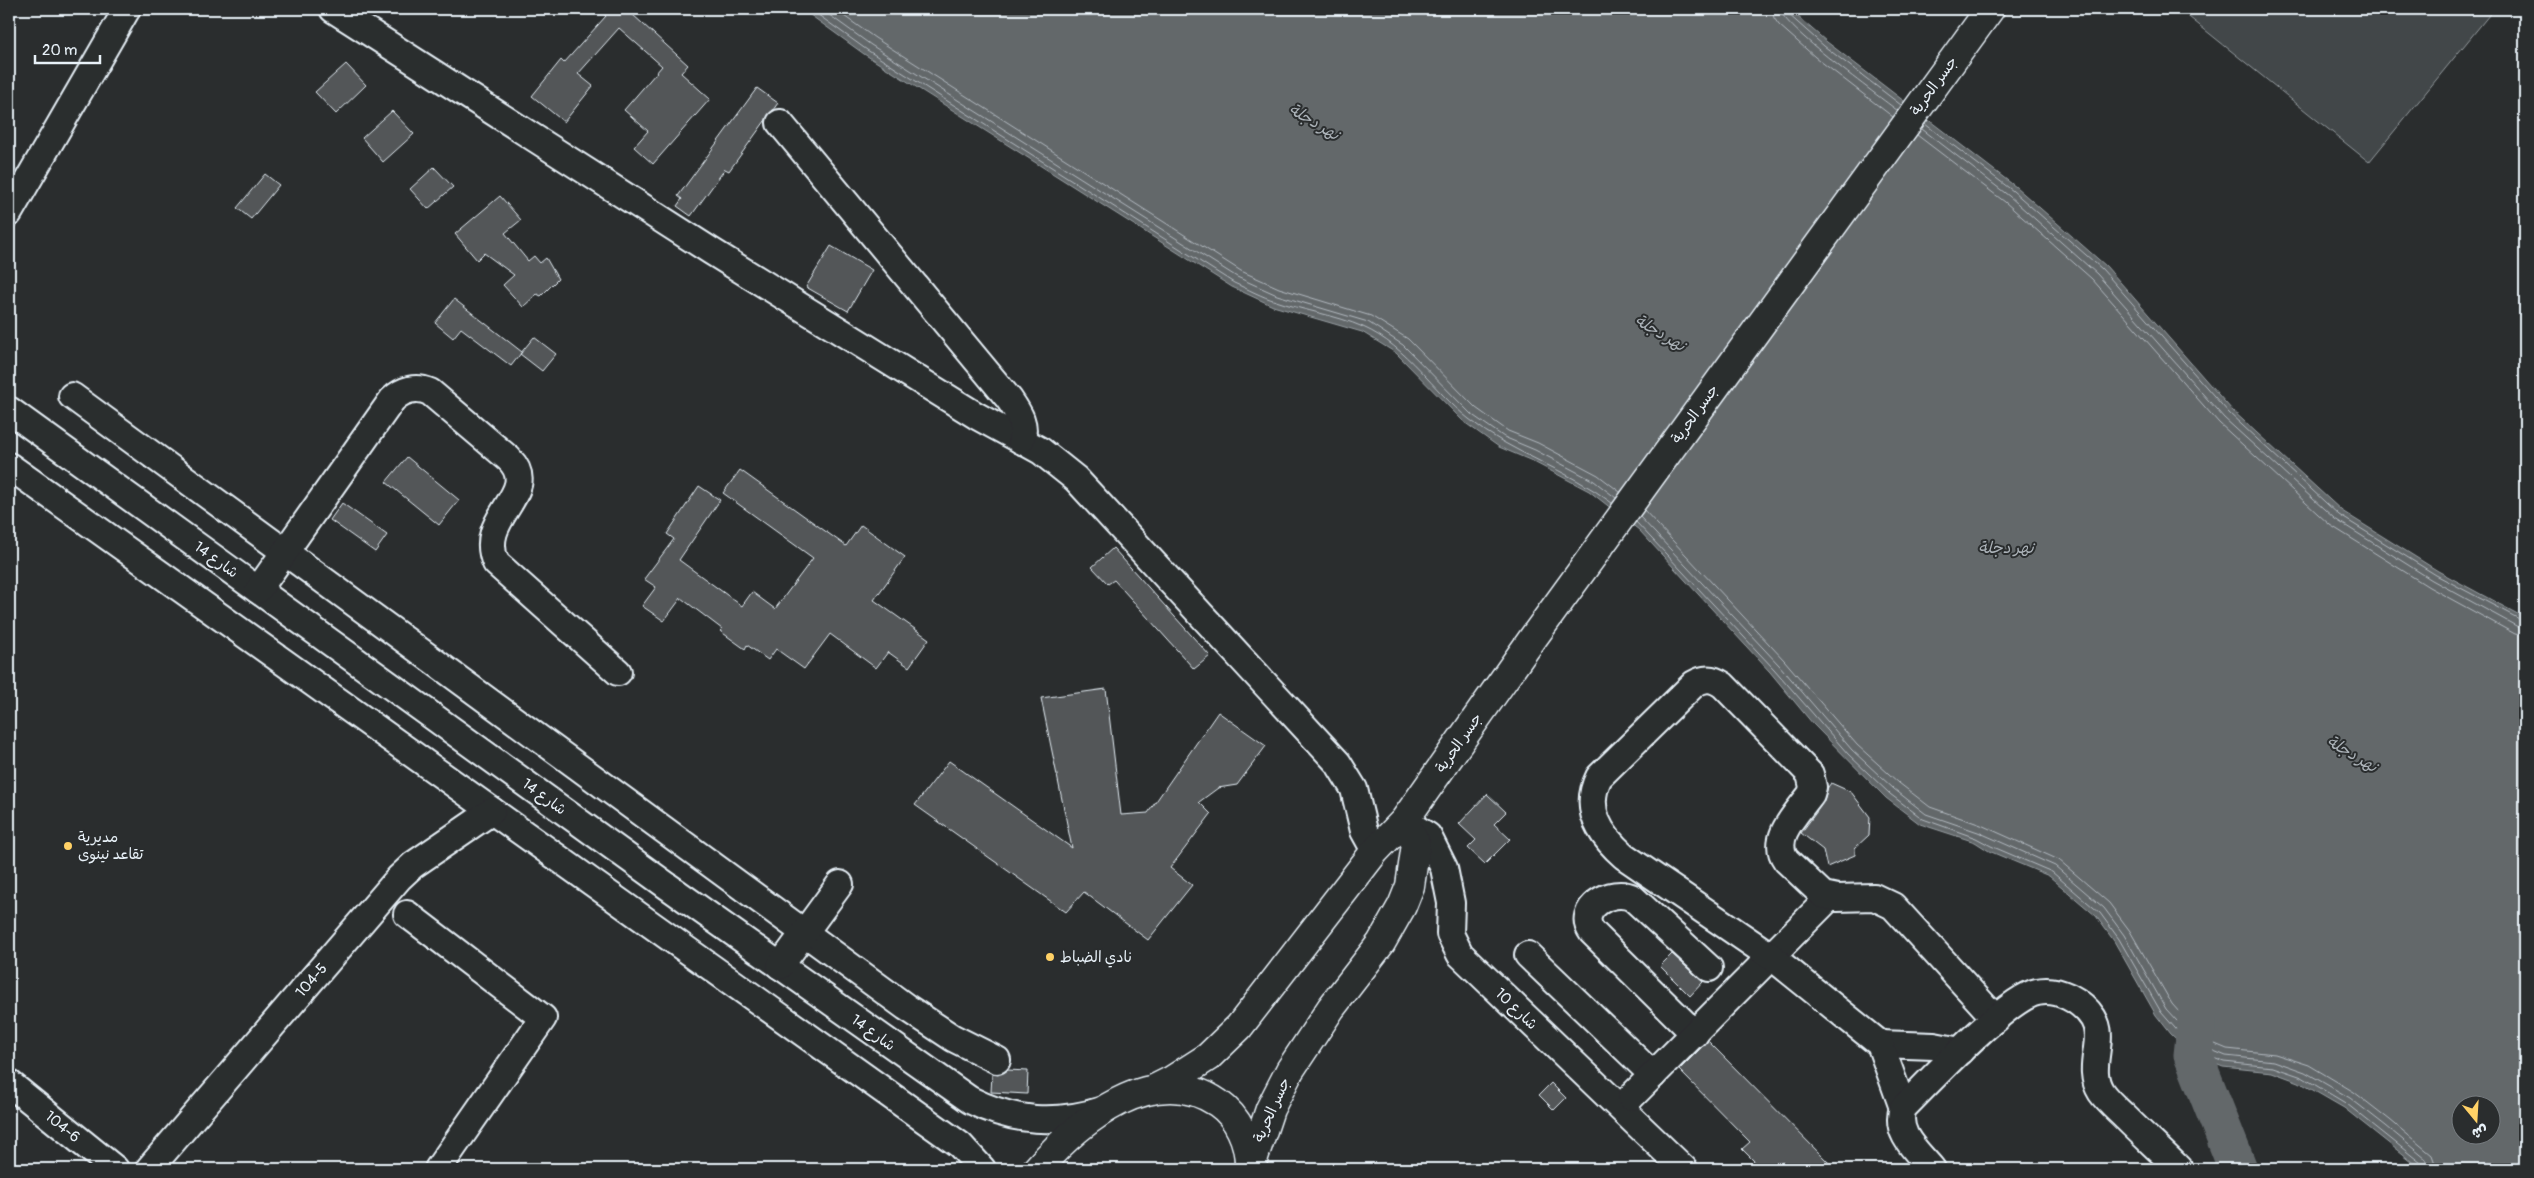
<svg xmlns="http://www.w3.org/2000/svg" width="2534" height="1178" font-family="Pangolin,'Playpen Sans Arabic',sans-serif">
<rect width="100%" height="100%" fill="#2a2d2e"/>
<filter id="ink" filterUnits="userSpaceOnUse"><feTurbulence type="fractalNoise" baseFrequency=".02" numOctaves="2"/><feDisplacementMap in="SourceGraphic" scale="10" xChannelSelector="R" yChannelSelector="G"/><feConvolveMatrix kernelMatrix="1 2 1 2 8 2 1 2 1" color-interpolation-filters="sRGB"/></filter>
<g filter="url(#ink)">
<path fill="#424648" stroke="#959ca0" d="M2179 9H2494L2369 162Z"/>
<path fill="#63686b" stroke="#989fa3" fill-rule="evenodd" d="M802 9H1789L1827 42 2016 187 2106 266 2232 410 2342 511 2438 571 2525 618V1169H2421L2344 1108 2299 1082 2272 1072 2223 1067 2193 1055 2171 1034 2156 1015 2114 941 2096 916 2049 876 1989 851 1975 842 1920 824 1886 798 1813 724 1770 672 1639 530 1589 491 1530 460 1499 447 1464 422 1396 353 1362 332 1273 306 1232 287 864 54ZM2462 1106H2492V1136H2462Z"/>
<g fill="none" stroke-linecap="round" stroke-linejoin="round">
<path stroke="#b3bac0" stroke-width="1" d="M810 9 867 50 1234 283C1248 289 1262 297 1276 301 1305 311 1336 315 1363 327 1408 347 1432 390 1469 419 1512 454 1568 469 1612 503
M821 9 871 45 1237 277 1277 295 1368 322 1403 345 1471 414 1504 437 1535 450 1594 481 1616 498
M834 9 875 38 1241 271 1279 288 1371 316 1408 339 1476 408 1508 431 1538 443 1598 475 1620 492
M1772 9 1774 18 1779 25 1815 57 1893 117
M1780 9C1781 26 1879 96 1898 111
M1786 9 1788 14 1824 46 1901 105
M1925 124 2013 191 2102 269 2229 413 2339 515 2436 575 2525 622
M1922 129 2009 196 2097 274 2224 418 2335 519 2432 580 2518 627 2525 628
M1917 135 2005 202 2092 279 2219 423 2330 525 2429 587 2515 634 2525 636
M1644 510 1784 660 1857 745 1899 783 1930 807 1981 825 2059 860 2109 903 2130 931 2172 1004 2203 1039 2227 1049 2275 1054 2309 1065 2354 1092 2390 1120 2432 1155 2437 1169
M1640 517 1779 665 1852 750 1894 789 1926 814 1978 832 2055 866 2104 908 2124 935 2166 1009 2199 1045 2226 1056 2274 1061 2305 1072 2350 1098 2386 1126 2426 1159 2430 1169
M1636 522 1774 669 1848 754 1890 794 1923 819 1976 838 1991 846 2052 872 2100 913 2119 939 2161 1012 2195 1051 2224 1062 2273 1067 2302 1077 2347 1104 2421 1163 2423 1169"/>
<path stroke="#63686b" stroke-width="39" d="M2199 1001 2193 1055 2238 1169"/>
</g>
<path fill="#535759" stroke="#e8f1f8" d="M598 9H637L632 14 688 65 681 73 710 99 653 164 634 147 648 131 624 110 662 66 619 28 578 74 593 86 564 122 532 96 561 60 564 63 606 16Z
M346 64 366 85 336 114 315 92Z
M757 88 778 103 729 171 725 169 691 216 677 206 682 199 678 196Z
M392 111 414 134 383 162 362 138Z
M434 167 453 187 428 209 410 189Z
M265 174 279 185 251 219 237 208Z
M500 196 521 220 505 233 528 261 534 256 540 263 546 258 558 279 541 296 537 294 523 307 503 285 514 275 484 253 477 260 455 234Z
M831 246 872 270 848 311 806 287Z
M454 299 522 352 511 366 461 328 453 338 435 323Z
M534 337 556 354 542 371 520 354Z
M407 457 459 500 439 525 386 482Z
M740 470 846 546 861 525 905 557 874 600 929 639 909 667 888 652 876 668 830 634 804 669 776 649 768 660 747 645 745 649 720 631 722 629 681 598 664 621 642 606 656 587 644 579 674 539 667 534 699 486 720 500 679 560 742 606 752 592 775 609 813 558 723 493Z
M342 503 387 535 375 552 330 520Z
M1113 548 1210 656 1194 669 1114 580 1108 584 1092 567Z
M1106 689 1121 815 1148 813 1218 712 1266 746 1237 785 1218 788 1199 802 1211 814 1170 868 1192 885 1148 940 1084 892 1066 912 915 805 949 761 1072 848 1041 698Z
M1831 783 1851 792 1870 817 1869 835 1855 848V855L1827 867 1823 850 1801 833 1823 803 1828 787Z
M1487 794 1506 812 1494 824 1510 839 1485 864 1468 848 1476 840 1459 824Z
M1672 954 1703 982 1690 996 1660 966Z
M1708 1041 1835 1169H1790L1783 1162 1776 1169H1762L1742 1149 1750 1142 1679 1070Z
M1007 1070 1028 1071 1027 1094 991 1092 992 1074 998 1075Z
M1551 1083 1566 1098 1554 1110 1539 1095Z"/>
<g fill="none" stroke-linecap="round" stroke-linejoin="round">
<defs>
<g id="minor">
<path d="M333 9 711 251 977 416 1041 451 1076 479 1338 763 1354 789 1364 831 1375 851"/>
<path d="M780 123 1009 399C1018 412 1027 424 1021 440"/>
<path d="M9 213 127 9"/>
<path d="M72 396 906 1007 953 1038 997 1060"/>
<path d="M9 410 666 885 970 1100C1014 1122 1055 1125 1103 1110"/>
<path d="M9 466 960 1145 982 1169"/>
<path d="M258 590 392 400C403 389 416 386 430 392L509 459C543 493 475 517 496 563L618 672"/>
<path d="M1404 821 1428 836 1444 868 1451 903 1450 934 1460 954 1684 1169"/>
<path d="M407 914 543 1018 438 1169"/>
<path d="M1528 955 1653 1075"/>
<path d="M780 966 840 884"/>
<path d="M1695 1034 1592 932C1575 909 1611 887 1633 898L1709 968"/>
<path d="M1880 1044 1934 1046 1960 1051"/>
<path id="s1" d="M9 1083 115 1169"/>
<path d="M1631 1097 1830 897"/>
<path d="M1903 1108 1880 1044 1772 957 1624 856C1600 835 1583 809 1599 777L1694 684C1705 677 1713 678 1723 685L1810 774 1813 787 1811 794C1798 812 1770 838 1786 860L1823 895 1837 898 1874 897 1893 906 1996 1019"/>
<path id="s2" d="M149 1169 399 878 413 865 492 811"/>
<path d="M1932 1169C1917 1151 1894 1133 1903 1108 1929 1082 2007 998 2037 992 2058 987 2082 1001 2093 1018 2107 1040 2085 1067 2101 1092 2108 1102 2118 1110 2127 1119 2144 1136 2162 1152 2179 1169"/>
</g>
<path id="major" d="M1152 1090 1172 1080 1208 1057 1239 1027 1375 851 1404 821 1533 638 1990 9
M1037 1169C1079 1121 1153 1059 1218 1103 1238 1117 1249 1141 1249 1165
M1250 1169 1270 1109 1290 1070 1331 1008 1381 943 1402 906 1410 886 1416 844 1404 821"/>
</defs>
<use href="#minor" stroke="#e8f1f8" stroke-width="30"/>
<use href="#major" stroke="#e8f1f8" stroke-width="31"/>
<use href="#minor" stroke="#2a2d2e" stroke-width="26"/>
<use href="#major" stroke="#2a2d2e" stroke-width="28"/>
</g>
</g>
<g fill="#ffd166" stroke="#2a2d2e" stroke-width="2">
<circle cx="68" cy="846" r="5"/>
<circle cx="1050" cy="957" r="5"/>
</g>
<g text-anchor="middle" dominant-baseline="central" stroke-width="4" stroke-linejoin="round" paint-order="stroke">
<g font-size="15" fill="#e8f1f8" stroke="#2a2d2e">
<text transform="translate(1934 86) rotate(-54)">جسر الحرية</text>
<text transform="translate(1695 414) rotate(-54)">جسر الحرية</text>
<text transform="translate(216 560) rotate(36)">شارع 14</text>
<text transform="translate(1459 743) rotate(-55)">جسر الحرية</text>
<text transform="translate(544 797) rotate(36)">شارع 14</text>
<text stroke="none"><textPath href="#s2" startOffset="249">104-5</textPath></text>
<text transform="translate(1516 1009) rotate(44)">شارع 10</text>
<text transform="translate(873 1033) rotate(36)">شارع 14</text>
<text transform="translate(1272 1110) rotate(-66)">جسر الحرية</text>
<text stroke="none"><textPath href="#s1" startOffset="69">104-6</textPath></text>
</g>
<g font-size="15" fill="#e8f1f8" stroke="#2a2d2e" text-anchor="start">
<text x="78" y="837">مديرية<tspan x="78" dy="17">تقاعد نينوى</tspan></text>
<text x="1060" y="957">نادي الضباط</text>
</g>
<g font-size="16" font-style="italic" fill="#acb3b9" stroke="#2a2d2e">
<text transform="translate(1314 122) rotate(31)">نهر دجلة</text>
<text transform="translate(1660 333) rotate(31)">نهر دجلة</text>
<text x="2006" y="548">نهر دجلة</text>
<text transform="translate(2352 754) rotate(31)">نهر دجلة</text>
</g>
</g>
<rect width="2534" height="1178" fill="none" stroke="#2a2d2e" stroke-width="30"/>
<rect x="15" y="15" width="2504" height="1148" fill="none" stroke="#e8f1f8" stroke-width="2" filter="url(#ink)"/>
<g transform="translate(2476 1120) rotate(162)"><circle r="24" fill="#2a2d2e" stroke="#767b7f"/>
<path d="M0-4L9 19L0 12L-9 19Z" fill="#ffd166"/>
<text y="-8" font-size="14" font-weight="bold" text-anchor="middle" fill="#e8f1f8">ش</text>
</g>
<path d="M35 55v8h65v-8" fill="none" stroke="#e8f1f8" stroke-width="2.5"/>
<text x="42" y="55" font-size="15" fill="#e8f1f8" stroke="#2a2d2e" stroke-width="4" paint-order="stroke">20 m</text>
</svg>
